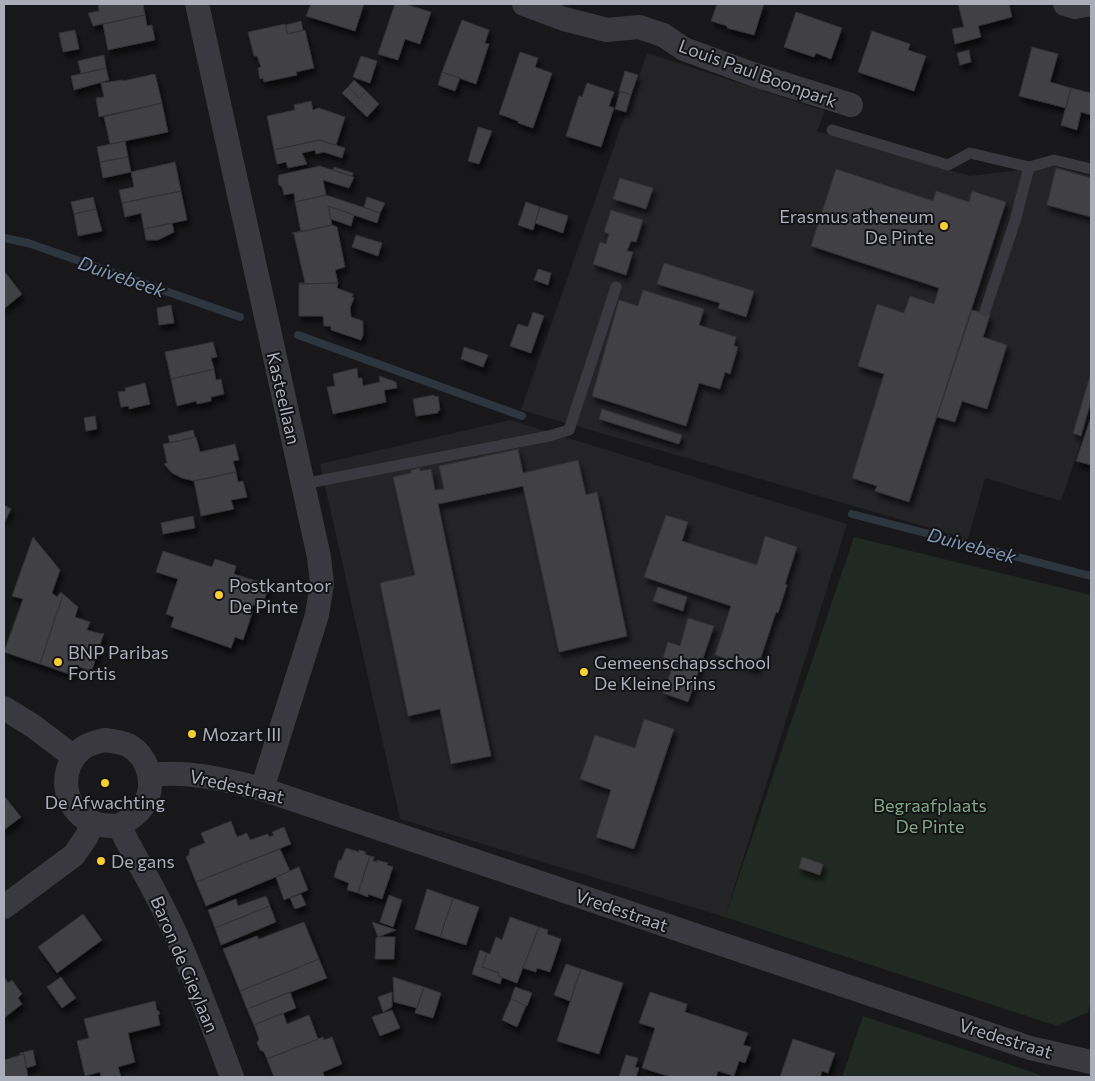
<svg xmlns="http://www.w3.org/2000/svg" width="1095" height="1081" font-family="Commissioner,sans-serif">
<defs>
<filter id="shadow"><feDropShadow dx="3" dy="5.5" stdDeviation="2.5" flood-color="#0009"/></filter>
</defs>
<rect width="100%" height="100%" fill="#18181a"/>
<path fill="#242427" d="M647 53 825 111 817 131 970 176 1054 166 1091 176V412L1061 501 985 478 968 539 521 410Z
M510 420 847 524 725 917 400 819 320 464Z"/>
<path fill="#202922" d="M854 537 1091 595V1002L1088 1012 1057 1026 725 917Z
M863 1016 1038 1074 1042 1077H842Z"/>
<g fill="none" stroke-linecap="round" stroke-linejoin="round">
<path stroke="#2d353f" stroke-width="8" d="M4 238 28 243 240 317
M298 335 522 416
M852 514 1091 576"/>
</g>
<path fill="#3f4044" stroke="#323236" filter="url(#shadow)" d="M98 4H146H143L145 15 93 26 88 13 99 11Z
M311 4H364L355 31 306 16Z
M395 4H405L431 12 420 44 405 39 398 60 378 54Z
M717 4H764L754 35 727 28V26L711 21Z
M958 4H1009L1012 17 978 26 981 37 955 44 952 29 964 27Z
M796 12 842 28 831 59 816 53 814 57 784 47Z
M145 15 147 26 152 25 155 40 108 50 103 24Z
M462 20 489 30 485 43 489 44 476 84 442 72Z
M301 21 303 30 287 34 286 25Z
M285 24 287 34 305 30 314 68 296 72 297 75 264 82 263 78 260 79 258 68 261 67 257 56H254L248 32Z
M75 30 79 49 63 52 59 33Z
M872 31 910 44 908 50 926 56 914 91 858 72Z
M1032 47 1058 54 1050 82 1071 88 1066 108 1019 96Z
M969 50 971 62 960 65 957 53Z
M520 52 538 58 535 67 552 73 533 128 518 123V121L499 114Z
M104 55 106 68 81 74 78 61Z
M361 56 377 61 370 83 353 77Z
M106 68 109 80 74 90 71 76Z
M625 71 638 75 631 95 619 91Z
M442 72 460 78 455 91 438 85Z
M155 74 162 103 99 117 96 98 104 97 101 83 123 80V81Z
M354 80 366 91 359 98 348 87Z
M587 83 614 92 609 106 614 108 601 147 566 136 579 96 582 97Z
M348 87 359 98 366 91 379 104 367 117 342 93Z
M1071 88 1091 93V115L1081 112 1077 130 1061 125Z
M620 91 631 95 626 112 615 109Z
M311 101 313 110 319 108 345 117 336 145 319 140 274 150 267 116 295 110 294 105Z
M162 103 168 132 110 144 104 117Z
M478 127 492 131 479 164 468 161Z
M319 140 345 148 342 158 324 152 316 154 315 150 302 153 307 164 288 168 286 162 277 164 274 150Z
M125 141 128 157 100 162 97 147Z
M128 157 131 172 103 178 100 162Z
M175 162 181 191 122 203 119 190 134 187 131 172Z
M320 166 354 177 349 188 323 180 326 195 295 202 294 193 284 195 282 187 279 185 278 180 279 175Z
M334 167 353 173 352 176 333 170Z
M1056 168 1091 178V217L1047 205Z
M836 169 933 201 936 191 969 202 972 191 1006 202 909 502 875 491 877 486 852 478 884 374 858 366 877 304 904 313 910 296 934 304 939 288 811 246Z
M620 178 653 188 646 209 613 199Z
M181 191 187 220 144 229 141 213 125 217 122 203Z
M326 195 380 213 377 223 328 206 332 225 301 232 295 202Z
M93 197 96 209 74 214 71 202Z
M367 197 385 203 380 213 364 207Z
M526 202 540 207 533 230 518 225Z
M328 206 354 215 351 226 331 219Z
M540 207 568 216 563 233 535 223Z
M96 209 102 231 78 236 74 214Z
M611 210 643 220 636 242 631 241 627 251 633 252 626 275 593 264 600 242 606 244 609 234 604 232Z
M172 223 174 232 158 240H146L144 229Z
M332 225 337 227 345 267 335 270 338 283 299 284V283H305L294 234 292 233Z
M356 235 382 243 378 256 352 247Z
M664 263 754 291 746 317 718 308 720 303 657 284Z
M538 269 551 273 548 285 534 280Z
M4 271 22 294 5 308 4 305Z
M338 283 337 288 353 294 352 297 354 298 350 308 351 317 363 321V335L361 340 331 330V326H324L323 316H299V284Z
M643 290 704 309 699 325 736 337 734 346 738 347 730 374 725 372 720 389 699 383 686 426 592 396 619 300 638 306Z
M171 305 174 323 159 325 157 308Z
M972 310 990 315 983 337 1007 345 987 409 962 401 955 422 937 417Z
M533 312 544 316 531 353 510 346 518 324 528 327Z
M213 342 217 357 211 358 214 369 171 379 165 352Z
M464 347 488 355 483 367 461 359Z
M357 368 358 378H362L363 386 380 382 379 376 396 382 397 388 384 390 386 402 333 414 327 387 335 386 333 374Z
M214 369 216 380 221 379 224 394 211 397V401L197 404 196 401 177 406 171 379Z
M1091 373V401L1081 436 1073 433Z
M145 383 150 404 129 409V406L121 407 118 392 126 391 125 388Z
M434 395 435 397 438 396 440 410 438 411V413L416 416 413 399Z
M602 409 682 435 679 444 599 419Z
M95 416 97 429 86 431 84 418Z
M1091 417V465L1076 461Z
M193 430 195 437 170 443 168 436Z
M196 437 200 452 235 444 239 460 233 461 236 472 194 481 182 478 172 473 164 464 167 463 163 444Z
M518 449 523 473 578 460 586 495 597 492 627 636 559 652 523 486 438 504 491 756 451 764 440 709 408 716 380 583 415 575 393 477 411 473V470L420 468V471L431 469 435 490 444 489 439 466Z
M236 472 238 482 243 481 247 497 231 500 234 509 201 516 194 481Z
M4 505 11 509 4 523Z
M666 515 688 522 682 541 757 565 765 536 797 547 785 584 787 585 778 613 776 612 757 669 715 655 731 606 644 577Z
M193 516 195 528 163 534 161 523Z
M33 537 60 570 52 593 57 597 61 592 63 594 40 664 4 652 23 599 12 596Z
M163 551 212 567 215 559 236 566 234 574 269 585 262 607 253 605 251 610 253 611 243 640 235 637 231 648 171 627 174 617 166 614 178 579 156 572Z
M658 587 687 597 683 611 653 601Z
M63 594 78 607 75 617 90 622 87 630 102 634 104 633 91 673 89 672 90 671 75 665 72 675 40 664Z
M688 618 714 626 688 702 663 693 674 663 663 658 668 642 680 646Z
M644 719 674 729 634 849 596 837 611 790 580 779 595 735 635 748Z
M5 797 21 817 4 830V798Z
M231 821 237 837 247 833 250 840 268 834 269 837 274 835 272 832 284 827 291 844 196 882 186 857 189 855 190 849 205 843 201 833Z
M346 848 359 852V850L366 852 365 854 370 856 358 893 347 890 349 883 334 877 339 860 341 861Z
M280 849 290 871 206 906 196 882Z
M370 856 374 857 373 861 377 862V860L388 863 387 865 393 867 382 899 368 894V897L358 893Z
M802 857 823 864 820 875 799 868Z
M299 867 308 890 284 900 276 877Z
M427 889 453 898 440 937 415 929Z
M301 894 306 905 295 909 290 898Z
M389 895 402 900 393 927 380 922Z
M266 896 270 906 215 928 208 910 236 899 238 906Z
M453 898 479 907 466 945 440 937Z
M270 906 276 922 221 945 215 928Z
M83 914 102 940 57 973 38 947Z
M510 917 539 927 517 983 498 976 499 973 482 967 487 953 490 954 496 937 502 940Z
M304 922 319 959 240 991 223 949 257 936 259 939Z
M372 922 396 930 378 937Z
M539 927 548 930 547 934 561 939 550 972 537 968 536 972 523 968Z
M378 937H395L394 959H375L376 938Z
M480 950 487 953 482 967 499 973 498 976 502 977 500 984 472 974Z
M319 959 327 978 247 1009 240 991Z
M566 964 581 969 570 1001 554 995Z
M581 969 623 983 599 1054 557 1041Z
M4 976 8 983 12 980 22 994 18 998 22 1004 4 1018Z
M61 977 76 998 62 1008 47 987Z
M393 977 424 987 417 1008 394 1002Z
M424 987 441 993 433 1018 415 1013Z
M515 987 532 993 527 1006 511 999Z
M290 992 296 1008 254 1025 247 1009Z
M392 992V1007L383 1012 378 997Z
M650 992 687 1004 685 1012 748 1033 743 1045 751 1047 745 1063 739 1061 734 1076 718 1071 716 1077H671L642 1068 655 1028 639 1023Z
M511 999 526 1006 517 1027 502 1020Z
M155 1001 157 1011H159L160 1014 158 1015 160 1025 128 1033 135 1062 118 1067 121 1077H101L100 1072 85 1076 77 1041 89 1038 84 1019Z
M392 1010 400 1028 380 1036 372 1017Z
M283 1013 287 1024 309 1015 318 1039 267 1059 264 1052 260 1050 257 1043 259 1039 254 1025Z
M323 1037 324 1040 332 1037 342 1064 323 1072 324 1076 322 1077H274L267 1059Z
M793 1039 835 1053 828 1073 822 1071 820 1077H780Z
M33 1050 36 1065 26 1068 24 1054 20 1055V1053Z
M24 1054 28 1077H4V1060Z
M626 1055 638 1058 635 1067 639 1068 636 1077H619Z"/>
<g fill="none" stroke-linecap="round" stroke-linejoin="round">
<path stroke="#39393f" stroke-width="11" d="M832 130 948 165 970 153 1029 167 1054 160 1091 169
M985 311 1015 221 1029 167
M303 484 549 436 569 430 616 287"/>
<path stroke="#39393f" stroke-width="24" d="M197 4 303 484 319 557 322 584 317 615 262 789
M524 4 564 19 607 30 639 27 663 35 684 49 755 75 851 105
M1065 4 1075 7 1091 4
M4 708 33 726 74 757
M105 740C113 741 121 742 128 745 149 756 157 787 143 806 137 815 128 820 119 826 110 826 100 826 92 822 62 810 57 767 83 748 90 743 97 742 105 740Z
M150 775C188 770 225 780 262 789L1030 1048 1091 1062
M119 826C140 867 165 906 182 949 200 991 216 1034 232 1077
M4 907 74 855 87 836 92 822"/>
</g>
<g fill="#f8ce33" stroke="#131315" stroke-width="2">
<circle cx="944" cy="226" r="5"/>
<circle cx="219" cy="595" r="5"/>
<circle cx="58" cy="662" r="5"/>
<circle cx="584" cy="672" r="5"/>
<circle cx="192" cy="734" r="5"/>
<circle cx="105" cy="783" r="5"/>
<circle cx="101" cy="861" r="5"/>
</g>
<g text-anchor="middle" dominant-baseline="central" stroke-width="4" stroke-linejoin="round" paint-order="stroke">
<g font-size="18" fill="#aaadba" stroke="#131315">
<text transform="translate(758 73) rotate(20)">Louis Paul Boonpark</text>
<text transform="translate(284 398) rotate(77)">Kasteellaan</text>
<text transform="translate(237 786) rotate(13)">Vredestraat</text>
<text transform="translate(622 910) rotate(19)">Vredestraat</text>
<text transform="translate(185 964) rotate(67)">Baron de Gieylaan</text>
<text transform="translate(1006 1038) rotate(17)">Vredestraat</text>
</g>
<g font-size="18" fill="#aaadba" stroke="#131315" text-anchor="start">
<text x="934" y="216" text-anchor="end">Erasmus atheneum<tspan x="934" dy="21">De Pinte</tspan></text>
<text x="229" y="585">Postkantoor<tspan x="229" dy="21">De Pinte</tspan></text>
<text x="68" y="652">BNP Paribas<tspan x="68" dy="21">Fortis</tspan></text>
<text x="594" y="662">Gemeenschapsschool<tspan x="594" dy="21">De Kleine Prins</tspan></text>
<text x="202" y="734">Mozart III</text>
<text x="105" y="802" text-anchor="middle">De Afwachting</text>
<text x="111" y="861">De gans</text>
</g>
<g font-size="18" fill="#80a687" stroke="#131315">
<text x="930" y="805">Begraafplaats<tspan x="930" dy="21">De Pinte</tspan></text>
</g>
<g font-size="19" font-style="italic" fill="#8096b6" stroke="#131315">
<text transform="translate(122 276) rotate(19)">Duivebeek</text>
<text transform="translate(972 545) rotate(15)">Duivebeek</text>
</g>
</g>
<rect width="1095" height="1081" fill="none" stroke="#aaadba" stroke-width="10"/>
</svg>
